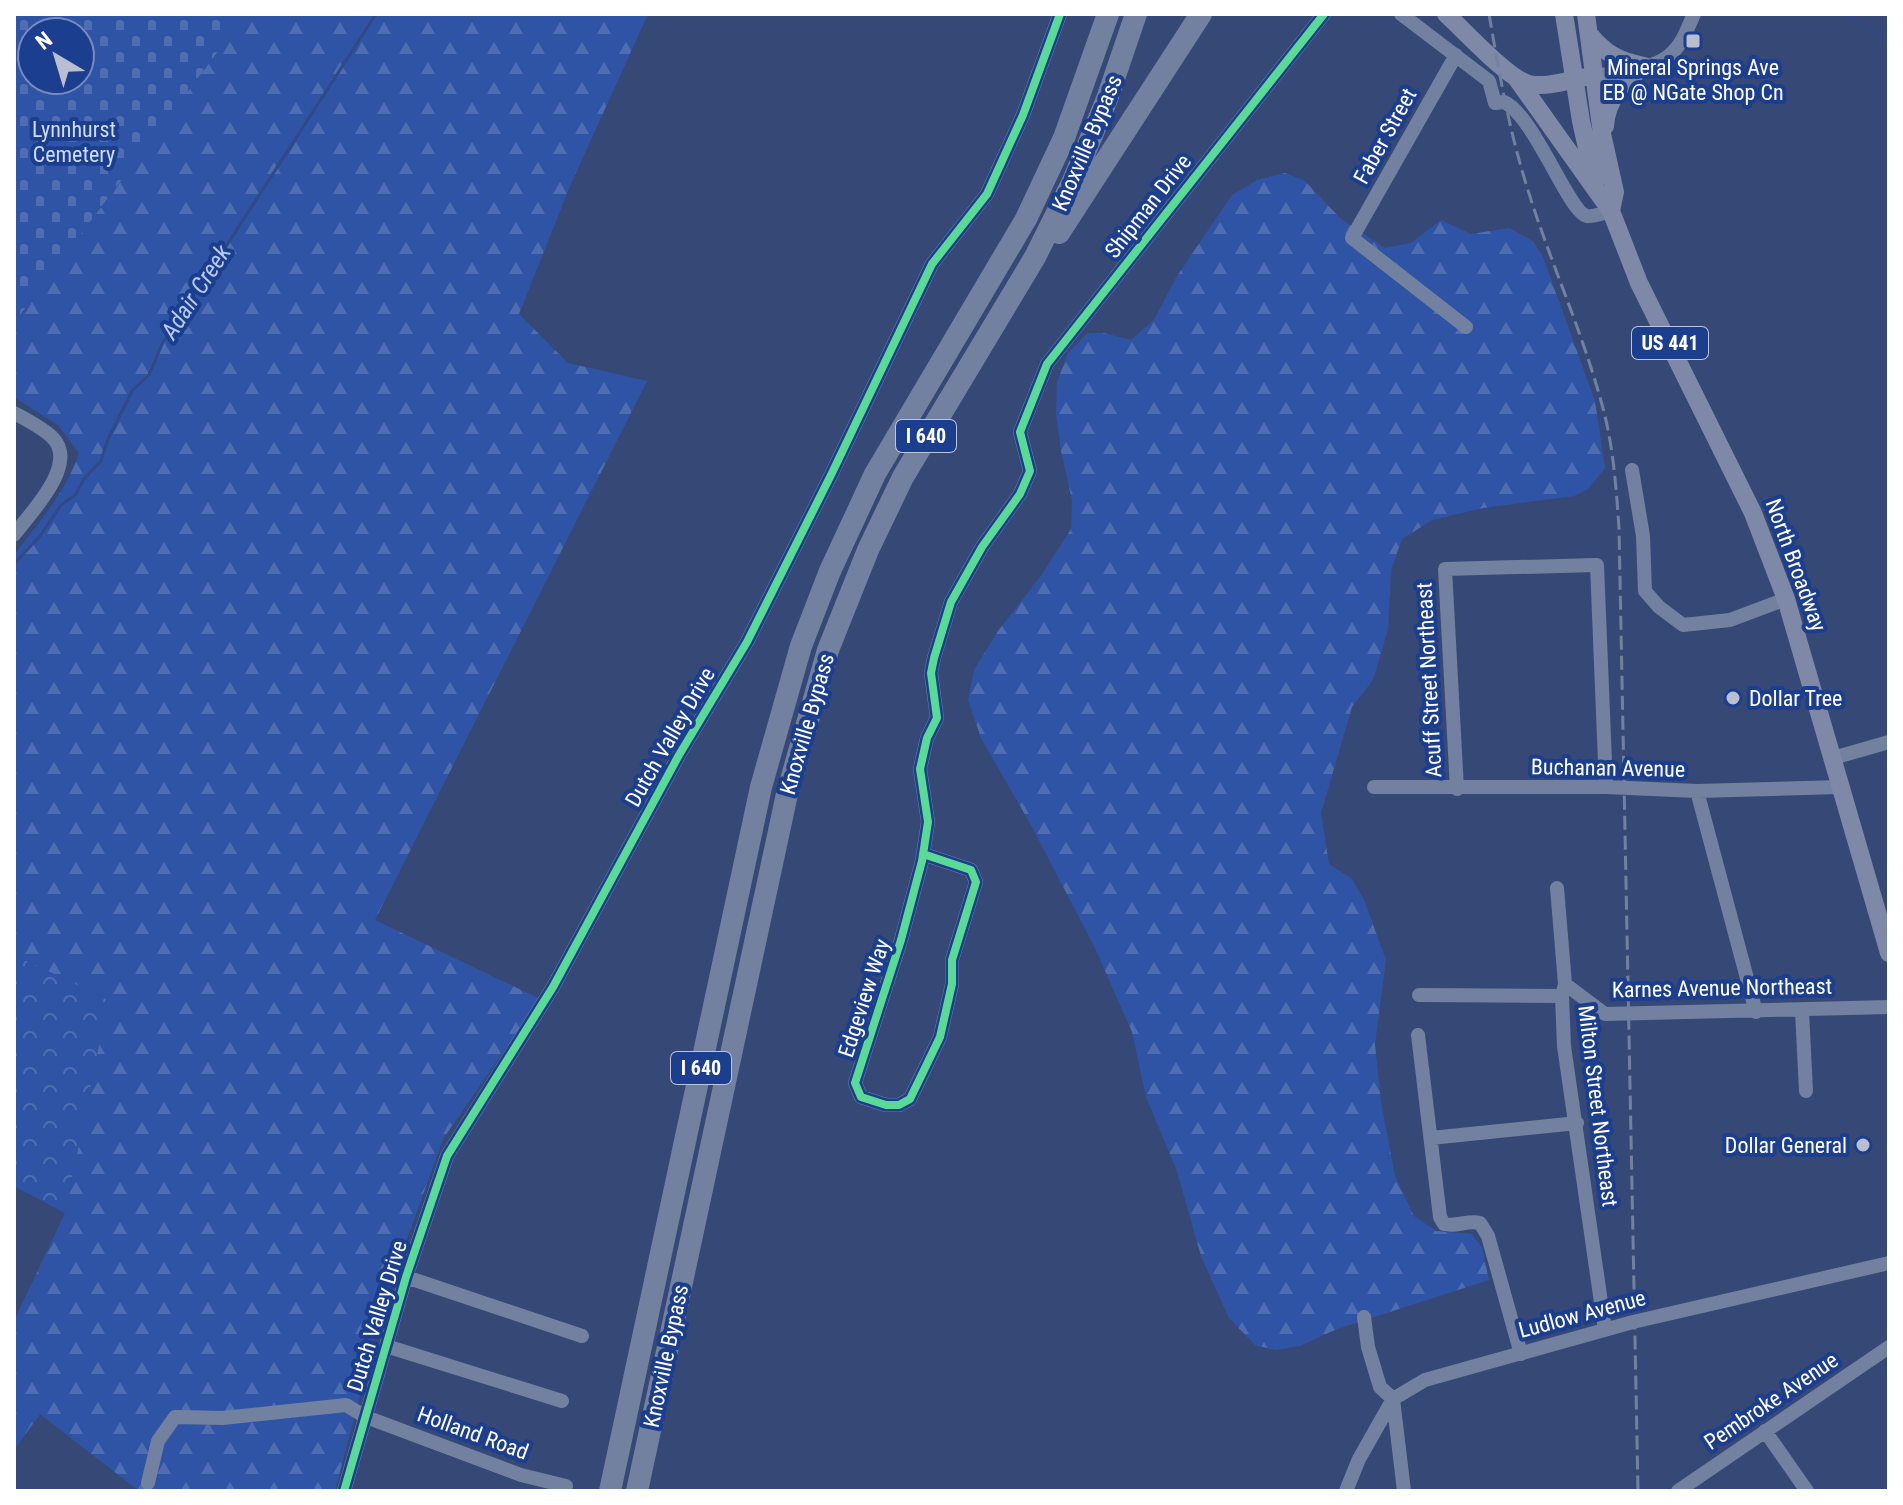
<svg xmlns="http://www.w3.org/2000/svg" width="1903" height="1505" font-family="'Roboto Condensed',sans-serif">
<defs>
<pattern id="forest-firs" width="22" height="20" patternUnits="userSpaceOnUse" patternTransform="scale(2)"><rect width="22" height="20" fill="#3054a5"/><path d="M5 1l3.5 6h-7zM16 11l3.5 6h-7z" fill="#4f6eb2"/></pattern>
<pattern id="cemetery-stones" width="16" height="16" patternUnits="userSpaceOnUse" patternTransform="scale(2)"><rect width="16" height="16" fill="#3054a5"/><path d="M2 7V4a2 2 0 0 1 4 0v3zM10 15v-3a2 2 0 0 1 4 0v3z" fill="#4f6eb2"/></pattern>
<pattern id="park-crowns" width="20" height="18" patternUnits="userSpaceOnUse" patternTransform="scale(2)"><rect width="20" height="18" fill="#3054a5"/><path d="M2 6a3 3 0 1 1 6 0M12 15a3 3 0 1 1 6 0" fill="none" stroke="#4f6eb2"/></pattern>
</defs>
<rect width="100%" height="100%" fill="#364875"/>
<path fill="url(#forest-firs)" d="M246 14H648L570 186 519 314 568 363 647 381 375 920 540 999 443 1139 384 1303 335 1491H139L40 1414 14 1450V1321L65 1213 108 1000 14 955V555C38 524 67 490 79 453L58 425 14 397V323Z
M1285 173 1305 181 1341 219 1385 248 1411 243 1441 220 1471 234 1509 228 1533 241 1543 257 1595 401 1605 468 1588 489 1574 496 1483 508 1432 520 1402 539 1391 570 1388 629 1373 680 1352 707 1321 813 1329 864 1352 879 1364 900 1386 960 1375 1044 1381 1102 1395 1176 1414 1216 1436 1231 1472 1234 1482 1248 1489 1280 1337 1329 1300 1346 1275 1350 1255 1345 1229 1318 1201 1256 1177 1171 1146 1097 1132 1032 1095 948 1032 827 981 738 968 700 974 670 998 631 1041 576 1071 529 1072 500 1061 451 1056 414 1057 382 1068 353 1088 333H1104L1131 340 1154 320 1177 276 1232 195 1257 180Z"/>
<path fill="url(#cemetery-stones)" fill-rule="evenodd" d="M14 14H246L14 323ZM32 32H80V80H32Z"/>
<path fill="url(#park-crowns)" d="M14 955 108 1000 65 1213 14 1186Z"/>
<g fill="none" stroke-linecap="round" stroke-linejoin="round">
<path stroke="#314984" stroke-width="3" d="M1843 14 1889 40
M14 564 40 536 61 505 75 495 84 479 101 461 108 439 132 391 149 375 163 342 177 323 200 282 207 276 376 14"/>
<path stroke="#7381a0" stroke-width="14" d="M1401 14 1489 81 1495 103 1504 102C1534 115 1569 213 1587 216 1594 217 1604 213 1611 211
M1456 55 1352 238 1466 327
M1593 76C1617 72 1654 71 1672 53 1683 43 1688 27 1694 14
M14 413C27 420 41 427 52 437 80 464 30 513 14 535
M1632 470 1643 536 1645 591 1659 607 1683 625 1730 620 1786 599
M1833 758 1889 742
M1374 787H1606L1697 791 1841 787
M1457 789 1445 569 1597 565 1606 787
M1697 791 1756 1012
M923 854 971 870 976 882 952 960V984L940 1037 910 1099 899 1105H886L861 1097 855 1083 901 940 922 861 928 822 920 769 927 738 937 718 931 673 934 658 951 602 982 547 1020 494 1030 471 1020 432 1047 364 1324 14
M1557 888 1565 984 1562 996 1564 1046 1605 1330
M1565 984 1605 1014 1889 1007
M1419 995 1562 996
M1802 1011 1806 1091
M1418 1035 1440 1217 1444 1224C1457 1227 1467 1220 1480 1223L1488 1236 1521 1354
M1431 1138 1577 1123
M406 1277 582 1336
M1364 1317 1368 1347 1380 1387 1393 1399 1404 1491
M386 1346 562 1401
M1765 1431 1807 1491
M148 1483 158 1441 175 1417 223 1418 346 1405 366 1417 521 1475 566 1486
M344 1491 406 1277 447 1156 553 987 679 755 747 642 832 473 932 264 987 194 1023 115 1060 14
M1346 1491 1359 1459 1393 1399 1425 1380 1633 1322 1889 1263
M1678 1491 1889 1347"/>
<path stroke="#7d89a7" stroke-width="18" d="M1446 14C1464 30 1508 79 1529 84 1546 88 1569 80 1586 77
M1564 14 1581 121 1595 184
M1586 14 1602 134 1615 192 1611 211
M1589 34C1606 54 1618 61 1644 66
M1517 79 1611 211 1639 283 1753 513 1786 599 1889 953
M1605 126C1607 98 1623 84 1644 66"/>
<path stroke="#7381a0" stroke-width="22" d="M1059 233 1201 14
M610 1491 761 787 801 646 830 571 875 474 1026 219 1064 138 1108 14
M637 1491 787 794 828 650 868 550 903 477 1035 257 1073 181 1107 99 1136 14"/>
<path stroke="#7381a0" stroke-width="3" stroke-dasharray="14 6" stroke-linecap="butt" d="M1489 14C1499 72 1509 130 1527 187 1549 259 1581 328 1601 401 1613 442 1616 485 1619 528L1638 1491"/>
<defs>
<path id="cycleway" d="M923 854 971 870 976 882 952 960V984L940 1037 910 1099 899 1105H886L861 1097 855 1083 901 940 922 861 928 822 920 769 927 738 937 718 931 673 934 658 951 602 982 547 1020 494 1030 471 1020 432 1047 364 1324 14
M344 1491 406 1277 447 1156 553 987 679 755 747 642 832 473 932 264 987 194 1023 115 1060 14"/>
</defs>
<use href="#cycleway" stroke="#1c3e8f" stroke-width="13"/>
<use href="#cycleway" stroke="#5adb95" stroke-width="8"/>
</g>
<g fill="#b9bfcf" stroke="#1c3e8f" stroke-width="3">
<rect x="1685" y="33" width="16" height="16" rx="4"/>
<circle cx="1733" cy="698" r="8"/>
<circle cx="1863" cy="1145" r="8"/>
</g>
<g text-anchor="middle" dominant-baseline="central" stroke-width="8" stroke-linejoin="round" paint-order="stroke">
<g fill="#1c3e8f" stroke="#bbc5dd" stroke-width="2">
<rect x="1632" y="327" width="76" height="32" rx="6"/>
<rect x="896" y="420" width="60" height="32" rx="6"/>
<rect x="671" y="1052" width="60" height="32" rx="6"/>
</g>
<g font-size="20" font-weight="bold" fill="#fff">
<text x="1670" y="343">US 441</text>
<text x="926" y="436">I 640</text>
<text x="701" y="1068">I 640</text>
</g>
<g font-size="22" fill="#fff" stroke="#1c3e8f">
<text x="1693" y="67">Mineral Springs Ave<tspan x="1693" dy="25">EB @ NGate Shop Cn</tspan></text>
<text x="1749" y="698" text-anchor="start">Dollar Tree</text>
<text x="1847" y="1145" text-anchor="end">Dollar General</text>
</g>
<g font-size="22" fill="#d0ddfa" stroke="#1c3e8f">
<text x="74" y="129">Lynnhurst<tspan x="74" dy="25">Cemetery</tspan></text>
</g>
<g font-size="22" fill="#fff" stroke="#1c3e8f">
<text transform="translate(1385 136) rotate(-61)">Faber Street</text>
<text transform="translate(1087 143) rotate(-67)">Knoxville Bypass</text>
<text transform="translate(1148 206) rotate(-52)">Shipman Drive</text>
<text transform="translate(1796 565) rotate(70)">North Broadway</text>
<text transform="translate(1429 680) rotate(-93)">Acuff Street Northeast</text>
<text transform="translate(807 724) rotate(-74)">Knoxville Bypass</text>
<text transform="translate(670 737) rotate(-60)">Dutch Valley Drive</text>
<text transform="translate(1608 768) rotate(1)">Buchanan Avenue</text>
<text transform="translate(1722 988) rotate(-1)">Karnes Avenue Northeast</text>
<text transform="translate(864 998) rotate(-72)">Edgeview Way</text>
<text transform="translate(1598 1106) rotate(83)">Milton Street Northeast</text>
<text transform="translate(1582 1314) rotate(-15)">Ludlow Avenue</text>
<text transform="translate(377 1316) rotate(-73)">Dutch Valley Drive</text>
<text transform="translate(666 1356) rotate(-78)">Knoxville Bypass</text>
<text transform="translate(1771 1401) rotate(-34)">Pembroke Avenue</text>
<text transform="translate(473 1433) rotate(20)">Holland Road</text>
</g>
<g font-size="24" font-style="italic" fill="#b7caf5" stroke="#1c3e8f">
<text transform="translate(196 292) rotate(-57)">Adair Creek</text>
</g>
</g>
<rect width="1903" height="1505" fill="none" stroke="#ffffff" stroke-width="32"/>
<g transform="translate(56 56) rotate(322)"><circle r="38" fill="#1c3e8f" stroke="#778bbc" stroke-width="2"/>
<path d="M0-6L14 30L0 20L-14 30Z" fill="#b9bfcf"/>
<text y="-12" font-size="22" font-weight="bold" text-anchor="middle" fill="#ffffff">N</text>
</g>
</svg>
